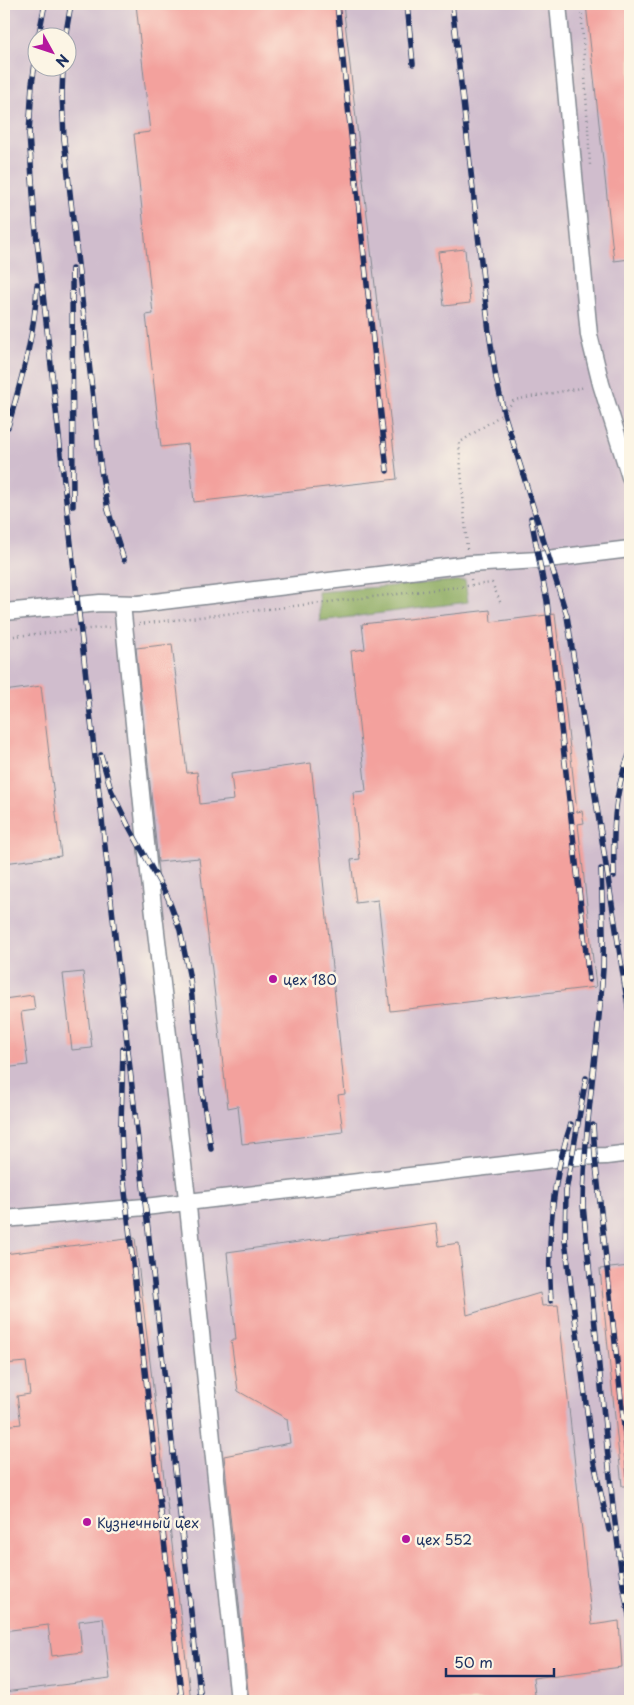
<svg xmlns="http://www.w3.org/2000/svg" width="634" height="1705" font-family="'Playpen Sans',sans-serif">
<rect width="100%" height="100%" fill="#fcf5e5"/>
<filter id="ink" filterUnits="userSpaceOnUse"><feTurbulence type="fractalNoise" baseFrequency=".02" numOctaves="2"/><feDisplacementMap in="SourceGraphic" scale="10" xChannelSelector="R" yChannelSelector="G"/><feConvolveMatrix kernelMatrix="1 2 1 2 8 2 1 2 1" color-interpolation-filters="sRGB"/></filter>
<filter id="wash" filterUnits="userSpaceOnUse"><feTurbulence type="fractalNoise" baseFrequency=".0096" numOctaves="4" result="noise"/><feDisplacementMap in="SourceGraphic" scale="20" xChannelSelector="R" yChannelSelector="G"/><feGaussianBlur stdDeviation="1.12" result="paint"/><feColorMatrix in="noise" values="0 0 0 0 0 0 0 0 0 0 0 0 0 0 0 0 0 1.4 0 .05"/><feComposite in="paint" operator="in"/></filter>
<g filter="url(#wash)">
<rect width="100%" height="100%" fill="#eee3c4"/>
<path fill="#d0bdcd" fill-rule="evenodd" d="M4 4H630V1701H4ZM38 38H68V68H38Z"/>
<path fill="#84a559" stroke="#506a5c" d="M465 580 468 602 320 621 318 592Z"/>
<g id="blocks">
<path fill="#f3a19d" d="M136 4H343L397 479 194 502 188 444 161 447 146 315 153 314 134 134 150 132Z
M586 4H630V259L614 261Z
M465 249 470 303 444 306 438 252Z
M490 610 491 622 555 614 577 812 582 811 584 823 578 824 596 987 390 1011 378 900 356 903 351 860 360 859 353 792 366 791 351 651 365 649 362 624Z
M172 644 187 773 197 772 200 804 234 800 231 774 311 763 345 1094 338 1095 343 1132 242 1144 238 1106 228 1108 199 858 158 862 136 648Z
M41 686 61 856 4 863V691Z
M83 972 92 1048 72 1050 63 974Z
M33 995 35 1010 21 1012 28 1065 4 1068V999Z
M436 1223 439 1246 459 1243 467 1315 540 1293 542 1306 558 1305 592 1625 619 1621 622 1667 533 1678 535 1695 481 1701H249L224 1456 290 1443 287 1419 238 1391 231 1340H236L227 1252Z
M135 1238 191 1701H4V1692L110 1679 103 1618 79 1621 82 1652 52 1656 48 1625 4 1631V1426L21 1424 17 1396 30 1394 26 1362 4 1364V1254Z
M630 1266V1486H622L600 1269Z"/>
</g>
</g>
<g filter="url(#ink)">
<use href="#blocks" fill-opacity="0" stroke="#848991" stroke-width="1"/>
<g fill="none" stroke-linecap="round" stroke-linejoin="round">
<defs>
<path id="minor" d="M558 4 589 335 601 384 630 477
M122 604 148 863 188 1207 239 1701
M4 612 100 603 138 604 469 564 539 560 630 549
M4 1219 145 1207 571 1157 606 1156 630 1153"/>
</defs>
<use href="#minor" stroke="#848991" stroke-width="19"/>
<path stroke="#848991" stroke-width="2.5" stroke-dasharray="1 4" stroke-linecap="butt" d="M581 4 590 165
M467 549 459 443 504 413 514 400 586 387
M471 579 472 585
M139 624 492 583 501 604
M4 637 111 627"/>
<use href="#minor" stroke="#fff" stroke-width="16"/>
<defs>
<path id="rail" d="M337 4 387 471
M407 4 413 64
M452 4 489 332 496 378 504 413 567 616 630 1019
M38 38 45 4
M65 38 71 4
M38 43 32 84 29 134 35 223 201 1701
M63 68 62 94 64 139 101 470 108 510 124 560
M72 269 73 506
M8 427C21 380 35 335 37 285
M531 518 547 601 589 980
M101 755 111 790 128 825 168 898 180 930 190 979 202 1091 211 1149
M601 869C602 902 604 935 603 969 598 1048 584 1126 583 1205L613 1507 623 1585 630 1620
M614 876C613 835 613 792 630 753
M123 1049 121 1125 123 1174 182 1701
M586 1078 566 1191 565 1240 593 1458 609 1530
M593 1125 595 1156 630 1482
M551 1301C547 1240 551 1182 571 1124"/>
</defs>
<use href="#rail" stroke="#1b2f5e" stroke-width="5.5"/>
<use href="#rail" stroke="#fcf5e5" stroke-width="4" stroke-dasharray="11" stroke-linecap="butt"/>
</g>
</g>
<g fill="#b5179e" stroke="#fcf5e5" stroke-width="2">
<circle cx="273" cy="979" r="5"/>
<circle cx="87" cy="1522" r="5"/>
<circle cx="406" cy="1539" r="5"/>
</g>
<g text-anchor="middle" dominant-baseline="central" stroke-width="5" stroke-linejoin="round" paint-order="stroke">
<g font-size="14" fill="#1b2f5e" stroke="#fcf5e5" text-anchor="start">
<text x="283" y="979">цех 180</text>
<text x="97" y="1522">Кузнечный цех</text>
<text x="416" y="1539">цех 552</text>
</g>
</g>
<rect width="634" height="1705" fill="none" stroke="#fcf5e5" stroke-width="20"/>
<g transform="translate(52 52) rotate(130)"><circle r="24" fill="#fcf5e5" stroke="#a2a6af"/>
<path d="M0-4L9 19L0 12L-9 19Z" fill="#b5179e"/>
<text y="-8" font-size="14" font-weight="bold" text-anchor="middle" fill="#1b2f5e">N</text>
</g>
<path d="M446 1668v8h108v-8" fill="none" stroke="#1b2f5e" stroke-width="2.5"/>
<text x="454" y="1668" font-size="15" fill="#1b2f5e" stroke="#fcf5e5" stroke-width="4" paint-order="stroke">50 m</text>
</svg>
